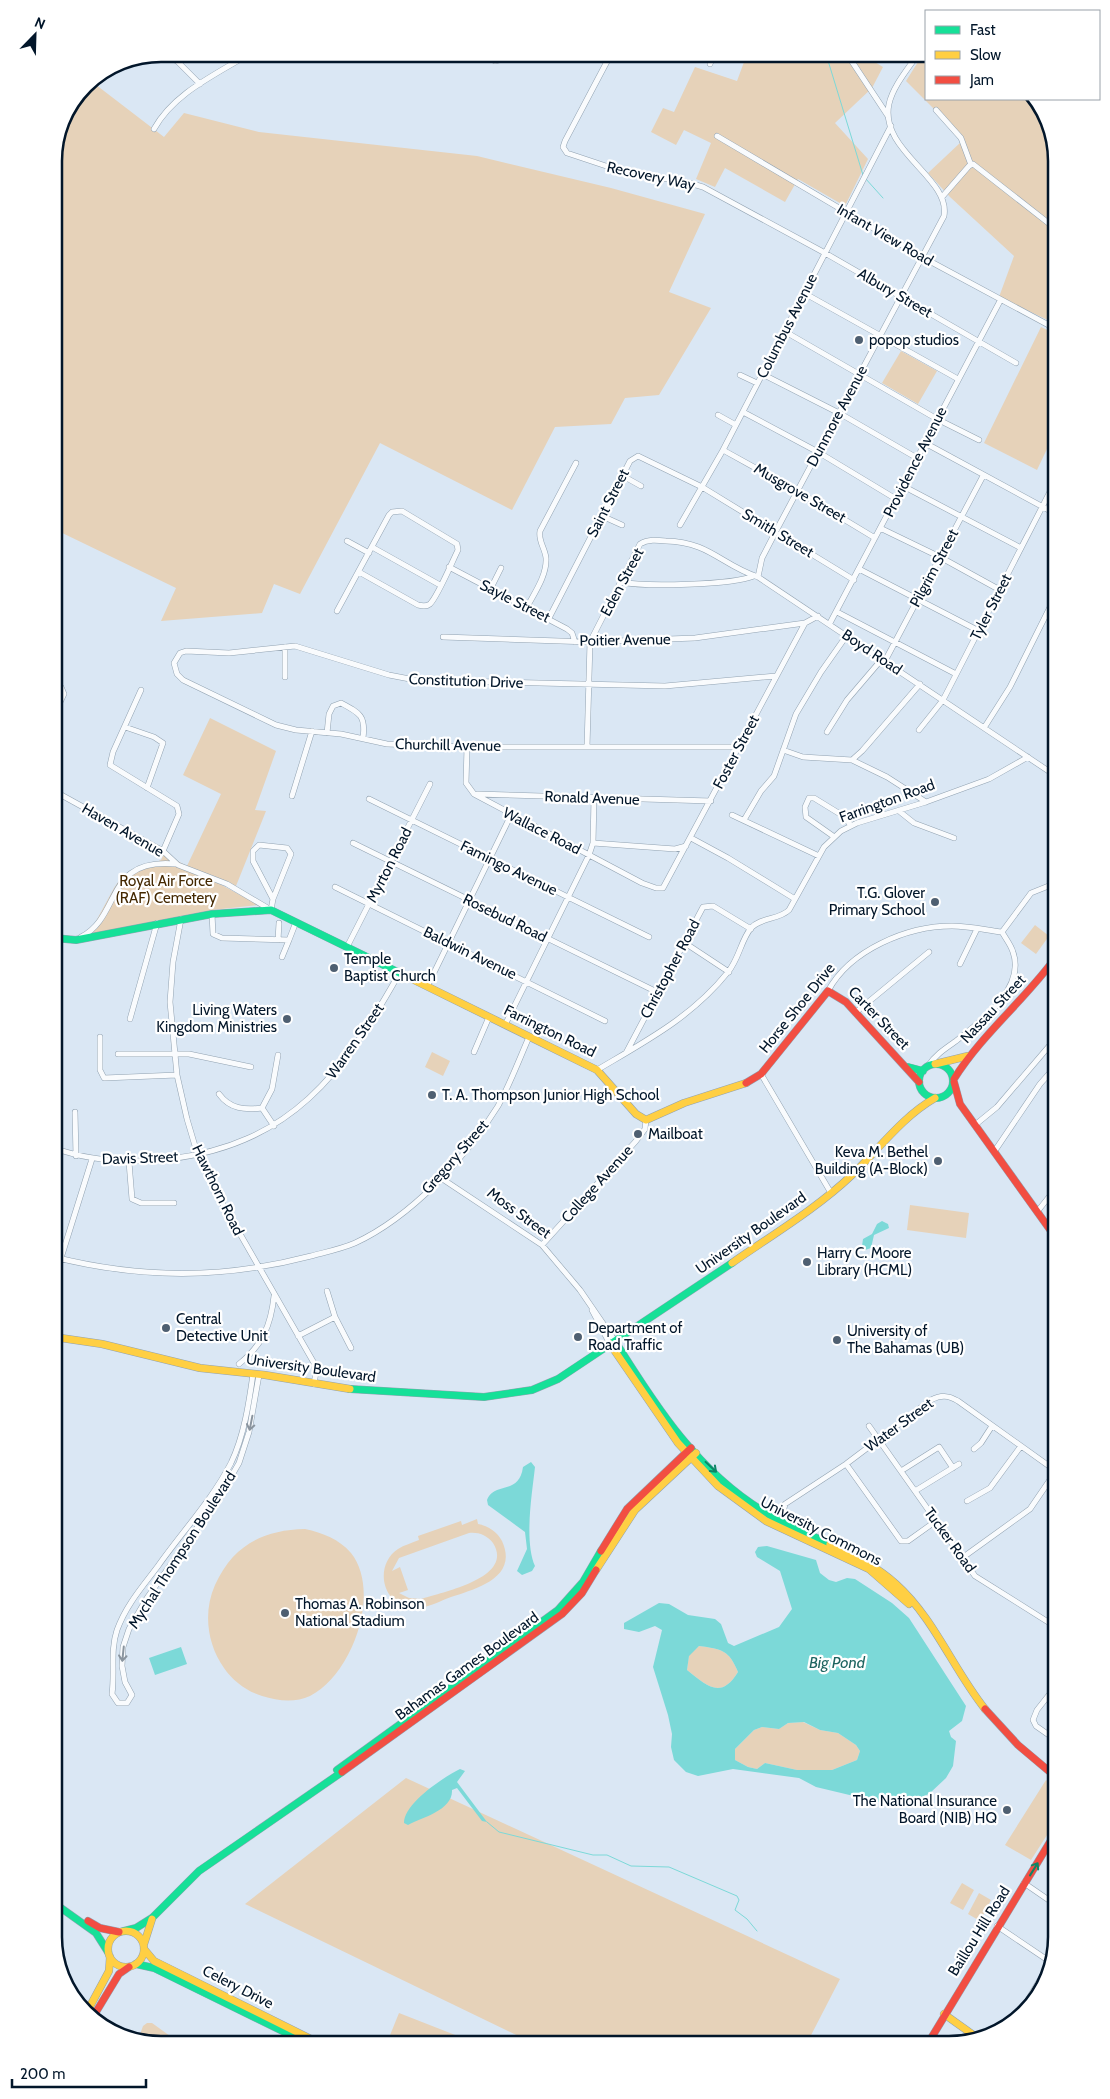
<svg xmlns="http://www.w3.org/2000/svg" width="1110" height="2099" font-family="Cabin,sans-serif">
<rect width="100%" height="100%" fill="#dae7f4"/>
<path fill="#e6d2b9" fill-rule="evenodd" d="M747 54H851L857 63 865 56 883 67 872 88 835 123 868 159 845 206 798 179 785 202 725 168 715 187 696 179 711 143 684 130 676 145 651 132 663 108 674 112 695 67 737 81Z
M923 54H926V99H1031L1048 120 1056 161V324L999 297 1014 256 950 197 928 173 961 142 947 122 906 81Z
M91 81 164 137 184 113 259 132 477 156 611 188 705 214 669 292 711 308 659 395 625 398 611 424 555 427 512 510 380 443 300 594 274 584 262 613 161 621 176 588 54 529V154C61 128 67 97 91 81Z
M1041 327 1056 334V430L1037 470 984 443Z
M901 351 937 371 918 404 882 383Z
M210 718 276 751 255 810 266 811 236 886 190 868 259 905 212 910 89 934 114 888 123 875 161 860 164 854 187 866 221 794 183 775Z
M1035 925 1049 936 1036 954 1021 943Z
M432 1052 450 1061 443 1076 425 1067Z
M910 1205 969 1213 966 1238 907 1230Z
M477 1519 478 1524C489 1526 497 1532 502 1541 519 1578 475 1589 451 1597 440 1601 426 1609 414 1608 406 1607 399 1604 393 1599 379 1585 381 1560 398 1549 404 1545 412 1543 419 1540L418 1536 461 1521 462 1525ZM469 1533C478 1532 487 1535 493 1543 515 1578 442 1592 421 1599L409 1598 399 1593 408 1590 400 1567 392 1571 399 1558Z
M305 1529C323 1533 339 1539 351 1553 382 1592 352 1675 310 1696 295 1703 278 1701 262 1696 246 1691 233 1681 224 1668 207 1644 203 1612 215 1585 233 1545 263 1530 305 1529Z
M699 1646C722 1649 729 1650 738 1672 721 1700 707 1686 687 1670L689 1655Z
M803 1722 820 1730 838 1733 856 1745 860 1751 857 1760 832 1770H797L765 1763 757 1769 748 1767 735 1760V1749L754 1730 762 1727 779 1729 788 1723Z
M406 1778 840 1979 806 2045H537L245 1904Z
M1046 1780 1056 1787V1821L1031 1860 1005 1845Z
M962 1883 974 1890 963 1910 950 1903Z
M979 1893 991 1900 980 1921 968 1914Z
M399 2013 468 2040 466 2045H386Z
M147 2023H152L177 2041 179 2038 189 2045H154L138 2040 143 2026Z"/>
<path fill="#7cd9d8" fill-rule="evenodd" d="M882 1221 888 1224 889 1228 874 1235 871 1248 865 1250 862 1246 863 1239 872 1234 877 1224Z
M531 1462 535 1467C532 1494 524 1541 535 1566L532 1571 522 1575 517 1571 527 1549 525 1532 488 1505 487 1500C495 1481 519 1496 523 1467Z
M767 1546 816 1560 820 1573 829 1580 836 1582 847 1578 855 1579 892 1603 909 1618 966 1706 962 1721 949 1731 951 1737 956 1741 953 1766 946 1778 929 1794 916 1799 883 1803 816 1787 799 1778 733 1769 698 1776 686 1772 674 1760 671 1747 672 1734 668 1715 653 1667 662 1630 655 1626 639 1632 624 1629V1623L659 1603 669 1604 688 1615 715 1619 721 1624 728 1643 734 1646 779 1627 792 1609 780 1571 757 1557 755 1552 758 1547ZM699 1646C722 1649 729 1650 738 1672 721 1700 707 1686 687 1670L689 1656ZM804 1722 820 1730 838 1733 856 1745 860 1751 857 1760 832 1770H797L765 1763 757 1769 748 1767 735 1760V1749L754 1730 762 1727 779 1729 788 1723Z
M181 1647 187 1664 155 1675 149 1658Z
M460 1769 465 1771 457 1782 487 1822 482 1821 457 1788 452 1790C453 1810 423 1817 408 1825L404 1823C404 1803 444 1777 460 1769Z"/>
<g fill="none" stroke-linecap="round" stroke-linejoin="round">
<path stroke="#7cd9d8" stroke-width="1" d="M826 54 863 175
M865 178 883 198
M487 1822 499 1832 593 1855H607L631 1866 669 1867 737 1896 739 1900 735 1910 747 1919 757 1931"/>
<defs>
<path id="street" d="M160 54 177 61 200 84
M482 54 495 61 503 59 508 54
M611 54 565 141 563 147 567 153 627 173 682 181 703 187 825 253 1016 363
M673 54 684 58
M847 54 888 116
M710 64 714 54
M936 110 961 138 971 165
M154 129C174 93 215 75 249 54
M717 136 922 257 1056 329
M942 197 969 166 973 164 1056 229
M804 293 958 379
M784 331 937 419 979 440
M762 374 839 413 917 458
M740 375 757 383
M743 412 818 452 896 499
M718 415 736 425
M925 443 1056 514
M723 450 797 491 875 538
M623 476 641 486
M903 486 1021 548
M602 516 622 525
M680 525 723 450 891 126
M880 528 940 557 1000 590
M347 541 369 553
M372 547 440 585
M449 567 567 629 572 633 575 642
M859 569 979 631
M758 577 762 558 776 531 944 216C951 178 879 151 889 104 893 86 908 69 918 54
M621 582C645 587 732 585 754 576
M491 588 501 568
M527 607C535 592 547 575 546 558 545 548 538 541 540 531L576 463
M337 611 389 515 392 512 402 511 457 544 458 550C452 562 438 596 430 604 426 607 422 606 418 605L359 572
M837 612 956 674
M549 618 630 461 638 456 702 487 854 580
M830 623 1000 301
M443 637 590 642 695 638 805 623
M885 661 983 476
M285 677V647
M141 690 113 752 110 765 177 806 179 814 163 851
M54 715 64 694 61 687 54 683
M125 727 154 737 163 743 147 788
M984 728 1010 687 1056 595
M919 730 943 700 1056 480
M827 732 847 700 882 659
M327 733 329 714 333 706 341 703C360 713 366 716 363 738
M467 747 466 783 474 794 642 883 656 888H663L805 623 818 616
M587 747 590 642 640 544C648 539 657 540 666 541 710 542 721 565 758 577L1056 776
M740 747H467L387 744 341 734 296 730 276 725 183 680 177 674 174 663 180 653 186 651 229 653 295 646 389 675 415 680 665 686 776 676
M783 750 803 757 852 760 862 751 920 684
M852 760 887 777 926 802
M54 791 163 851 178 865 227 884 271 910 273 899 253 861V851L259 845 287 848 291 854 273 899
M477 794 711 801
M292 796 312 731
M369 799 649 937
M899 811 914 823 954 838
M732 815 819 856
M744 820 761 791 774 776 796 714 821 672 847 635
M833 836 806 817 805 807 809 798H814L845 817 851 826
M691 838 728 858 795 899
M353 843 657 992
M593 843 675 849 686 846
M335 887 605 1021
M212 914 213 934 222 938 289 940 296 922
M181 919 173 962 170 1002 177 1075 187 1119 198 1156 216 1192 314 1363 316 1372 314 1384
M1002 932 1031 893 1056 883
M81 937C122 916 104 858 175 864
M278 940 279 923
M685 943 729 972
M347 947 430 784
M282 957 289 940
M960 964 977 929
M427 987 511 815
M828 991C850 950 907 926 952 926 968 926 986 930 1002 932
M855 1013 929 952
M130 1019 157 923
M505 1025 589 855 593 843 594 798
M100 1037V1070L104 1078 177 1075
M474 1052 489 1017
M626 1053 703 907 713 906 751 929
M118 1054H189L251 1067
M928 1066C935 1055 946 1048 956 1041 980 1022 1026 989 1013 952 1011 945 1006 939 1002 932
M597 1070C646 1041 692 1017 728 972 739 959 741 940 751 928 761 917 779 920 789 910L824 847 841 831 857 823 926 802 989 779 1028 757
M761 1074 831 1193
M219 1094C230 1109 244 1110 262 1108L272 1089 278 1055
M262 1108 274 1126
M75 1112 76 1156
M975 1125 997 1107 1056 1038
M54 1148C92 1162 130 1163 169 1159 291 1145 343 1073 399 974
M994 1152 1040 1084 1056 1066
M129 1162 132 1199 141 1203H174
M441 1178 542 1245 580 1290 615 1341
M1037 1212 1056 1188
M542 1245 636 1141 645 1129 646 1120
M54 1257C142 1279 223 1279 311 1256 326 1252 341 1249 355 1243 411 1217 466 1158 498 1106 510 1084 519 1060 529 1037
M54 1271 61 1258 92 1159
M327 1291 335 1317 351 1348
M592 1310 610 1344
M298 1336 335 1317
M239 1364C262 1346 271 1325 274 1296
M253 1374C249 1403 244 1436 231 1463 212 1500 182 1532 158 1566 143 1586 126 1605 117 1630 110 1651 115 1672 112 1694L118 1703H127L132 1695 125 1682 122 1666 123 1647 129 1629 147 1598 221 1494 239 1463 249 1432 259 1375
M869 1426 975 1576 1056 1627
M974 1449 981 1443 992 1426
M846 1464 901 1541H908L936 1521
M901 1471 939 1447 953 1468
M915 1491 959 1464
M967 1501 990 1488 1021 1446
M786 1523 783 1513 785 1504 846 1464 931 1400C941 1395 948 1395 958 1401L1056 1471
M962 1558 1030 1509 1056 1471
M1056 1740 1036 1726 1033 1720 1037 1710 1056 1686
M1024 1883 1056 1905
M997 1926 1049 1961
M1020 2013 1047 1968"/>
<path id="fast" d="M54 938 76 940 212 914 271 910 410 978
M919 1081a17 17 0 1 1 34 0a17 17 0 1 1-34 0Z
M908 1067 923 1071
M615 1341C656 1407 699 1474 768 1514 787 1526 809 1534 830 1544
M350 1389 484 1397 532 1390 558 1379 732 1263
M337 1770 558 1610 583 1582 601 1551
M54 1903 96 1933 108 1952
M124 1931 136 1928 152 1918 199 1871 342 1772
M136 1964 154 1968 311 2045"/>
<path id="slow" d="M410 978 597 1070 636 1114 646 1120 684 1103 746 1083
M935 1064 968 1056
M732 1263C772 1235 816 1209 852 1175 879 1149 902 1117 935 1098
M54 1337 102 1344 200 1368 265 1375 350 1389
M610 1344 678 1443 718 1486 766 1521 869 1569 909 1604
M830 1544C853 1554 876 1566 896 1584 934 1618 953 1669 985 1709
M596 1570 635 1510 696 1453
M108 1949a18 18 0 1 1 36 0a18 18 0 1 1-36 0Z
M144 1944 152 1919
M144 1949 154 1961 323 2045
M88 2010 109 1971 110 1957
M944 2014 979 2039"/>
<path id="jam" d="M954 1079C982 1034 1025 1000 1056 957
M954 1082 960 1104 1056 1238
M746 1083 761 1074 828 991 846 1002 919 1082
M601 1551 627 1509 691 1448
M985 1709 1018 1745 1056 1777
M342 1772 562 1614 582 1593 596 1570
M88 1921 100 1928 119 1932
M93 2017 119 1974 129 1967
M927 2045 1056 1832"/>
</defs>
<use href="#street" stroke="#91a2b1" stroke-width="6"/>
<use href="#fast" stroke="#91a2b1" stroke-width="8"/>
<use href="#slow" stroke="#91a2b1" stroke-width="8"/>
<use href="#jam" stroke="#91a2b1" stroke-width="8"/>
<use href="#street" stroke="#f9fbfd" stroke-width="5"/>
<use href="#fast" stroke="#16e098" stroke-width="7"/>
<use href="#slow" stroke="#ffcf43" stroke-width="7"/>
<use href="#jam" stroke="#f24e42" stroke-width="7"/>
</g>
<defs><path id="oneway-shaft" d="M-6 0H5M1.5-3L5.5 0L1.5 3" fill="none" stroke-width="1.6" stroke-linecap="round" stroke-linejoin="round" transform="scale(1.25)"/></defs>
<g stroke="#8a949e">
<use href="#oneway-shaft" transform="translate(251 1423) rotate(101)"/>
<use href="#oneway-shaft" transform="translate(123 1654) rotate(96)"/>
</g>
<g stroke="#0d8566">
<use href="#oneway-shaft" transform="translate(711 1467) rotate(43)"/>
<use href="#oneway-shaft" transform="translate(1034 1869) rotate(-58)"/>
</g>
<g fill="#4e5f71" stroke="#fff" stroke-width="2">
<circle cx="859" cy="340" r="5"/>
<circle cx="935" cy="902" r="5"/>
<circle cx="334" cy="968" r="5"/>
<circle cx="287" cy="1019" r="5"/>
<circle cx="432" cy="1095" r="5"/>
<circle cx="638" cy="1134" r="5"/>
<circle cx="938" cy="1161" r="5"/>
<circle cx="807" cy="1262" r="5"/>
<circle cx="166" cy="1328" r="5"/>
<circle cx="578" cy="1337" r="5"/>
<circle cx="837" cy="1340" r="5"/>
<circle cx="285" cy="1613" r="5"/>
<circle cx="1007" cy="1810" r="5"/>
</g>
<g text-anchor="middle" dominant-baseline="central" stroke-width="4.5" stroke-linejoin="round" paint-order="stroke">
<g font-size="15" fill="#02162a" stroke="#fff">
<text transform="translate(651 176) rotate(12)">Recovery Way</text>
<text transform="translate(885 235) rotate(30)">Infant View Road</text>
<text transform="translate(895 293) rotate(30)">Albury Street</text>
<text transform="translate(787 326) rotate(-63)">Columbus Avenue</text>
<text transform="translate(837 416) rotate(-62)">Dunmore Avenue</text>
<text transform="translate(915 462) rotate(-63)">Providence Avenue</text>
<text transform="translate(800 493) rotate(30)">Musgrove Street</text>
<text transform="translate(608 503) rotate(-63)">Saint Street</text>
<text transform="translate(778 533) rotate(31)">Smith Street</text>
<text transform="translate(934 568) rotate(-62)">Pilgrim Street</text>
<text transform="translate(622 582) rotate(-62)">Eden Street</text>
<text transform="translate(515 601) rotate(27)">Sayle Street</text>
<text transform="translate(991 607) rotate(-63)">Tyler Street</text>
<text transform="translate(625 640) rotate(-1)">Poitier Avenue</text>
<text transform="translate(872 652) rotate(34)">Boyd Road</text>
<text transform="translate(466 681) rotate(2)">Constitution Drive</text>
<text transform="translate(448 745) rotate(1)">Churchill Avenue</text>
<text transform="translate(736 752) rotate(-62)">Foster Street</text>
<text transform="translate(592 798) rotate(2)">Ronald Avenue</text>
<text transform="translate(887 801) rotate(-20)">Farrington Road</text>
<text transform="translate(123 830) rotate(30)">Haven Avenue</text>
<text transform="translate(542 831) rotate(27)">Wallace Road</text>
<text transform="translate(389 865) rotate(-63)">Myrton Road</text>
<text transform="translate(509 868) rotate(26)">Famingo Avenue</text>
<text transform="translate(505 918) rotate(26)">Rosebud Road</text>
<text transform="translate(470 953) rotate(26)">Baldwin Avenue</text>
<text transform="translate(670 969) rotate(-62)">Christopher Road</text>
<text transform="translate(797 1008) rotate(-51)">Horse Shoe Drive</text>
<text transform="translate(993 1009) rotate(-47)">Nassau Street</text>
<text transform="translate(879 1018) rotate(46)">Carter Street</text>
<text transform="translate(550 1031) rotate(26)">Farrington Road</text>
<text transform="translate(355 1041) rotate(-55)">Warren Street</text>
<text transform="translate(455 1157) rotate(-49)">Gregory Street</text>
<text transform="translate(140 1158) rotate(-2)">Davis Street</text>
<text transform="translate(597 1184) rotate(-48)">College Avenue</text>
<text transform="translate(218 1190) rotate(64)">Hawthorn Road</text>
<text transform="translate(519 1213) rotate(36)">Moss Street</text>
<text transform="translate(751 1233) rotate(-35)">University Boulevard</text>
<text transform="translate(311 1368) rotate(8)">University Boulevard</text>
<text transform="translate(899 1425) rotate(-36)">Water Street</text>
<text transform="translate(821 1531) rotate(27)">University Commons</text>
<text transform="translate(950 1540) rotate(54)">Tucker Road</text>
<text transform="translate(182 1550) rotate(-57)">Mychal Thompson Boulevard</text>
<text transform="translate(467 1666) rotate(-36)">Bahamas Games Boulevard</text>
<text transform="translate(979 1931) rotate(-58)">Baillou Hill Road</text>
<text transform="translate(238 1987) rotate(27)">Celery Drive</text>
</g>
<g font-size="15" fill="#02162a" stroke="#fff" text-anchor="start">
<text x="869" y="340">popop studios</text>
<text x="925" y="893" text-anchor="end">T.G. Glover<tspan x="925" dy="17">Primary School</tspan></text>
<text x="344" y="959">Temple<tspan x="344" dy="17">Baptist Church</tspan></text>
<text x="277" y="1010" text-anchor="end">Living Waters<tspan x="277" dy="17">Kingdom Ministries</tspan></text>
<text x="442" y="1095">T. A. Thompson Junior High School</text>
<text x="648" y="1134">Mailboat</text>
<text x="928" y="1152" text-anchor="end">Keva M. Bethel<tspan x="928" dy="17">Building (A-Block)</tspan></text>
<text x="817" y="1253">Harry C. Moore<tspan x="817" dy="17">Library (HCML)</tspan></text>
<text x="176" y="1319">Central<tspan x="176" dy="17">Detective Unit</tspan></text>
<text x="588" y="1328">Department of<tspan x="588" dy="17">Road Traffic</tspan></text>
<text x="847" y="1331">University of<tspan x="847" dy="17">The Bahamas (UB)</tspan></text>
<text x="295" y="1604">Thomas A. Robinson<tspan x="295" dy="17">National Stadium</tspan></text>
<text x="997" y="1801" text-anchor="end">The National Insurance<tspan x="997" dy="17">Board (NIB) HQ</tspan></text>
</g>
<g font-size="15" fill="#442800" stroke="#fff">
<text x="166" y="881">Royal Air Force<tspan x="166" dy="17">(RAF) Cemetery</tspan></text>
</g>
<g font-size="16" font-style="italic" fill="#1d6460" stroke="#fff">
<text x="837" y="1662">Big Pond</text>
</g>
</g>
<path d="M0 0H1110V2099H0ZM161 62H949A99 99 0 0 1 1048 161V1937A99 99 0 0 1 949 2036H161A99 99 0 0 1 62 1937V161A99 99 0 0 1 161 62Z" fill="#fff" fill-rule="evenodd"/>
<path fill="none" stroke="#02162a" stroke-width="2.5" d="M161 62H949A99 99 0 0 1 1048 161V1937A99 99 0 0 1 949 2036H161A99 99 0 0 1 62 1937V161A99 99 0 0 1 161 62Z"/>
<rect x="925" y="10" width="175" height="90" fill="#ffffff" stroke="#9aa2aa"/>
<rect x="935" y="26" width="25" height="8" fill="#16e098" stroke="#9aa2aa"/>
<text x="970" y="35" font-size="15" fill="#02162a">Fast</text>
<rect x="935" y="51" width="25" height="8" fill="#ffcf43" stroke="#9aa2aa"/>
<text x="970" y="60" font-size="15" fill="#02162a">Slow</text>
<rect x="935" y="76" width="25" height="8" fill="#f24e42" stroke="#9aa2aa"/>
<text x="970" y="85" font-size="15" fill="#02162a">Jam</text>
<g transform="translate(35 35) rotate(23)" stroke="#ffffff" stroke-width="4" paint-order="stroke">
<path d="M0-4L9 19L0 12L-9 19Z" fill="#02162a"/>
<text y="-8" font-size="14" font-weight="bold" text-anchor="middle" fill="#02162a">N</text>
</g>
<path d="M12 2079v8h134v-8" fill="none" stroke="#02162a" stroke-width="2.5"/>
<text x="20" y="2079" font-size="15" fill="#02162a" stroke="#ffffff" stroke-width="4" paint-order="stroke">200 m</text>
</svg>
